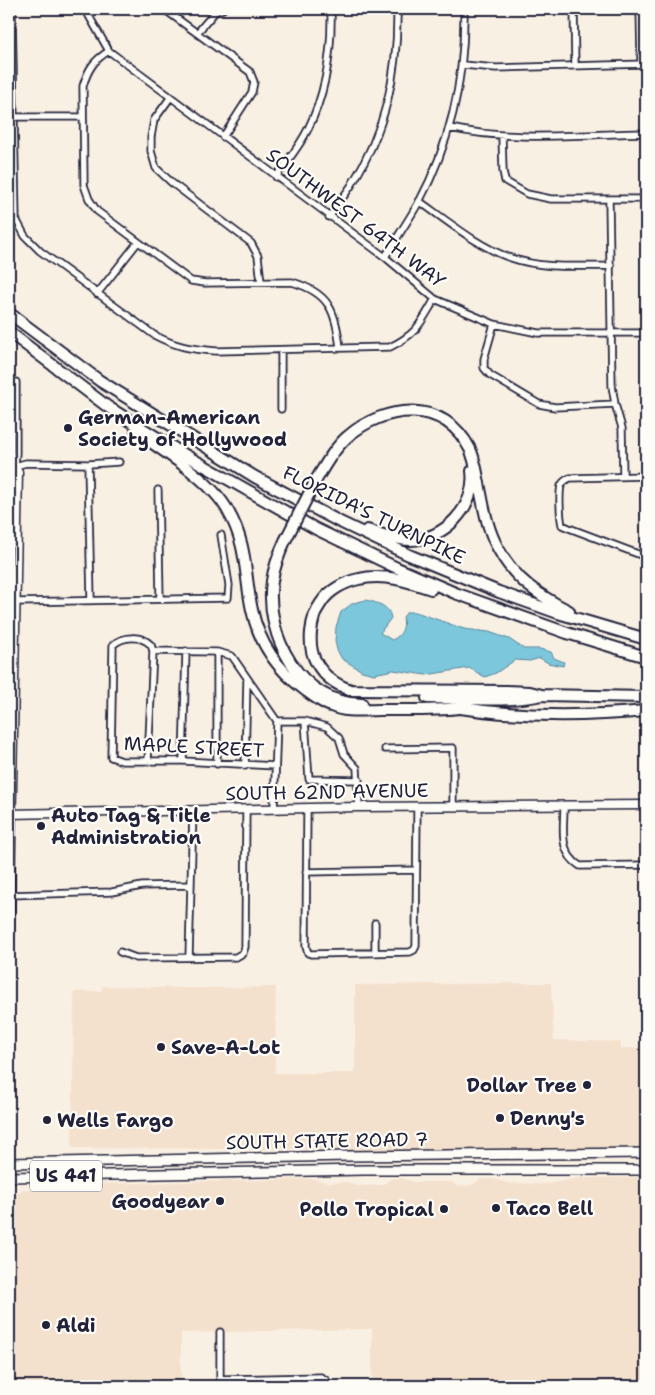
<svg xmlns="http://www.w3.org/2000/svg" width="655" height="1395" font-family="'Shantell Sans',sans-serif">
<rect width="100%" height="100%" fill="#f9f0e4"/>
<filter id="ink" filterUnits="userSpaceOnUse"><feTurbulence type="fractalNoise" baseFrequency=".02" numOctaves="2"/><feDisplacementMap in="SourceGraphic" scale="10" xChannelSelector="R" yChannelSelector="G"/><feConvolveMatrix kernelMatrix="1 2 1 2 8 2 1 2 1" color-interpolation-filters="sRGB"/></filter>
<g filter="url(#ink)">
<path fill="#f4e1cd" d="M551 983 554 1040 621 1042V1048H646V1152L72 1148 74 992 101 991 103 986 190 988 276 987 275 1073H355V985Z
M646 1177V1386H372V1329L181 1333V1386H10L13 1197 23 1189 72 1188 89 1184 314 1179 328 1183 348 1182 356 1186 382 1185 391 1179 401 1178 415 1182H451L457 1186 472 1185 481 1179H493L508 1183 546 1184 580 1178Z"/>
<path fill="#7bc7db" stroke="#57859b" d="M366 600C377 603 389 605 391 618L380 633 392 640C402 635 405 628 403 617L407 612H416L464 629 489 632 509 639 524 649H540L551 652 554 658 564 662 563 666 548 663 540 658 530 661 515 660 496 673 485 677 469 668 426 675 393 670 374 674 362 671 342 659 337 650 335 641 336 627 341 612 353 603Z"/>
<g fill="none" stroke-linecap="round" stroke-linejoin="round">
<defs>
<path id="street" d="M12 9 16 219 25 236 40 251 154 335C177 347 190 349 216 351L390 347C418 333 420 324 435 299
M87 9 89 16 109 51C94 60 88 69 83 86L84 185 89 199 97 211 191 281 205 283 292 282C330 293 335 311 340 347
M164 9 250 72 254 82 252 92 223 137
M574 9 575 66
M640 9 641 64
M197 33 215 12 223 9
M109 51 385 257 435 299 494 324 538 333H646
M463 65 496 68 646 64
M170 98 154 120 151 137V151L156 168 172 183 251 243 258 256 261 282
M14 117H83
M450 128C513 142 581 134 646 133
M502 136 503 171 505 181 527 194 551 199H646
M276 177C287 161 300 146 308 129 327 91 332 50 331 9
M609 200 612 386 615 404 622 428 623 476
M419 201C446 220 480 248 511 258 543 269 578 266 611 266
M329 217C336 207 344 196 351 186 386 129 398 74 397 9
M385 257C396 239 408 221 419 202 451 142 465 76 464 9
M97 294 138 242
M494 324 484 359V368L490 375 539 404 555 407 615 404
M281 350V409
M16 382V453L15 466 26 463 88 464 119 462
M88 464 91 600
M646 476 570 478C566 480 563 481 561 486 559 494 560 517 562 525L569 528 646 557
M158 490 160 598
M16 602 228 598 229 585 221 535
M153 651 217 652 232 656 277 721 274 809
M277 721H305L327 727 339 738 344 754 357 768 359 807
M305 721 309 779 359 780
M385 749 453 748V806
M148 761 153 651 151 645C141 635 123 636 113 645L111 757 122 761H183L275 766
M183 761 186 651
M217 764V652
M245 766 247 678
M564 806C564 829 558 852 580 866L646 865
M307 808 306 947 308 953 311 954 410 952 414 950 416 946 417 807
M306 872 416 870
M9 895 112 892 142 886 190 885
M375 923V953
M120 952 136 958 236 957 243 953 245 947 246 809
M189 957 193 811
M220 1379 321 1377 326 1380 328 1386
M220 1386V1332"/>
<path id="secondary" d="M9 461 15 466 18 472 9 943
M9 814 359 807 646 805"/>
<path id="primary" d="M9 1163 349 1156 646 1153
M9 1177 363 1170H646"/>
<path id="highway" d="M9 313 100 381 255 477 338 521 409 555 499 592 558 613 646 639
M9 332 108 407 180 452 316 529 397 568 455 593 567 633 646 657
M136 432C165 452 212 481 228 511 248 546 244 573 252 610 259 643 278 670 305 690 313 696 322 703 331 706 346 713 364 710 380 710 406 710 433 711 459 708
M316 480C325 465 334 449 347 437 385 404 444 398 470 449 474 457 476 468 478 478 483 502 486 528 499 550 515 580 540 596 569 611
M367 530C381 534 395 540 409 540 443 541 477 507 472 471
M285 541C279 554 274 567 272 581 264 636 301 704 362 704
M431 589C408 581 383 573 359 579 345 582 329 590 321 603 310 618 307 646 316 662 324 677 336 685 351 690L507 691 530 692 542 695
M427 698C465 698 505 703 542 695L646 697
M454 707C517 717 583 717 646 711"/>
</defs>
<use href="#street" stroke="#22223b" stroke-width="9"/>
<use href="#secondary" stroke="#22223b" stroke-width="11"/>
<use href="#primary" stroke="#22223b" stroke-width="12"/>
<use href="#highway" stroke="#22223b" stroke-width="14"/>
<use href="#street" stroke="#fdfcf7" stroke-width="5.5"/>
<use href="#secondary" stroke="#fdfcf7" stroke-width="8"/>
<use href="#primary" stroke="#fdfcf7" stroke-width="9"/>
<use href="#highway" stroke="#fdfcf7" stroke-width="10"/>
<defs>
<path id="highway-bridge" d="M285 541 316 480"/>
</defs>
<use href="#highway-bridge" stroke="#22223b" stroke-width="14" stroke-linecap="butt"/>
<use href="#highway-bridge" stroke="#fdfcf7" stroke-width="10"/>
</g>
</g>
<g fill="#22223b" stroke="#fdfcf7" stroke-width="2">
<circle cx="68" cy="428" r="5"/>
<circle cx="41" cy="826" r="5"/>
<circle cx="161" cy="1047" r="5"/>
<circle cx="587" cy="1085" r="5"/>
<circle cx="500" cy="1118" r="5"/>
<circle cx="47" cy="1120" r="5"/>
<circle cx="220" cy="1201" r="5"/>
<circle cx="496" cy="1208" r="5"/>
<circle cx="444" cy="1209" r="5"/>
<circle cx="46" cy="1325" r="5"/>
</g>
<g text-anchor="middle" dominant-baseline="central" stroke-width="4.5" stroke-linejoin="round" paint-order="stroke">
<rect fill="#fdfcf7" stroke="#646373" stroke-width="1" x="30" y="1160.5" width="72" height="31" rx="4"/>
<g font-size="18" font-weight="bold" fill="#22223b">
<text x="66" y="1176">US 441</text>
</g>
<g font-size="19" fill="#22223b" stroke="#fdfcf7">
<text transform="translate(356 218) rotate(37)">SOUTHWEST 64TH WAY</text>
<text transform="translate(374 515) rotate(26)">FLORIDA'S TURNPIKE</text>
<text transform="translate(194 747) rotate(3)">MAPLE STREET</text>
<text transform="translate(327 792) rotate(-1)">SOUTH 62ND AVENUE</text>
<text transform="translate(327 1141) rotate(-1)">SOUTH STATE ROAD 7</text>
</g>
<g font-size="19" font-weight="bold" fill="#22223b" stroke="#fdfcf7" text-anchor="start">
<text x="78" y="417">German-American<tspan x="78" dy="22">Society of Hollywood</tspan></text>
<text x="51" y="815">Auto Tag &amp; Title<tspan x="51" dy="22">Administration</tspan></text>
<text x="171" y="1047">Save-A-Lot</text>
<text x="577" y="1085" text-anchor="end">Dollar Tree</text>
<text x="510" y="1118">Denny's</text>
<text x="57" y="1120">Wells Fargo</text>
<text x="210" y="1201" text-anchor="end">Goodyear</text>
<text x="506" y="1208">Taco Bell</text>
<text x="434" y="1209" text-anchor="end">Pollo Tropical</text>
<text x="56" y="1325">Aldi</text>
</g>
</g>
<rect width="655" height="1395" fill="none" stroke="#fdfcf7" stroke-width="30"/>
<rect x="15" y="15" width="625" height="1365" fill="none" stroke="#22223b" stroke-width="2" filter="url(#ink)"/>
</svg>
